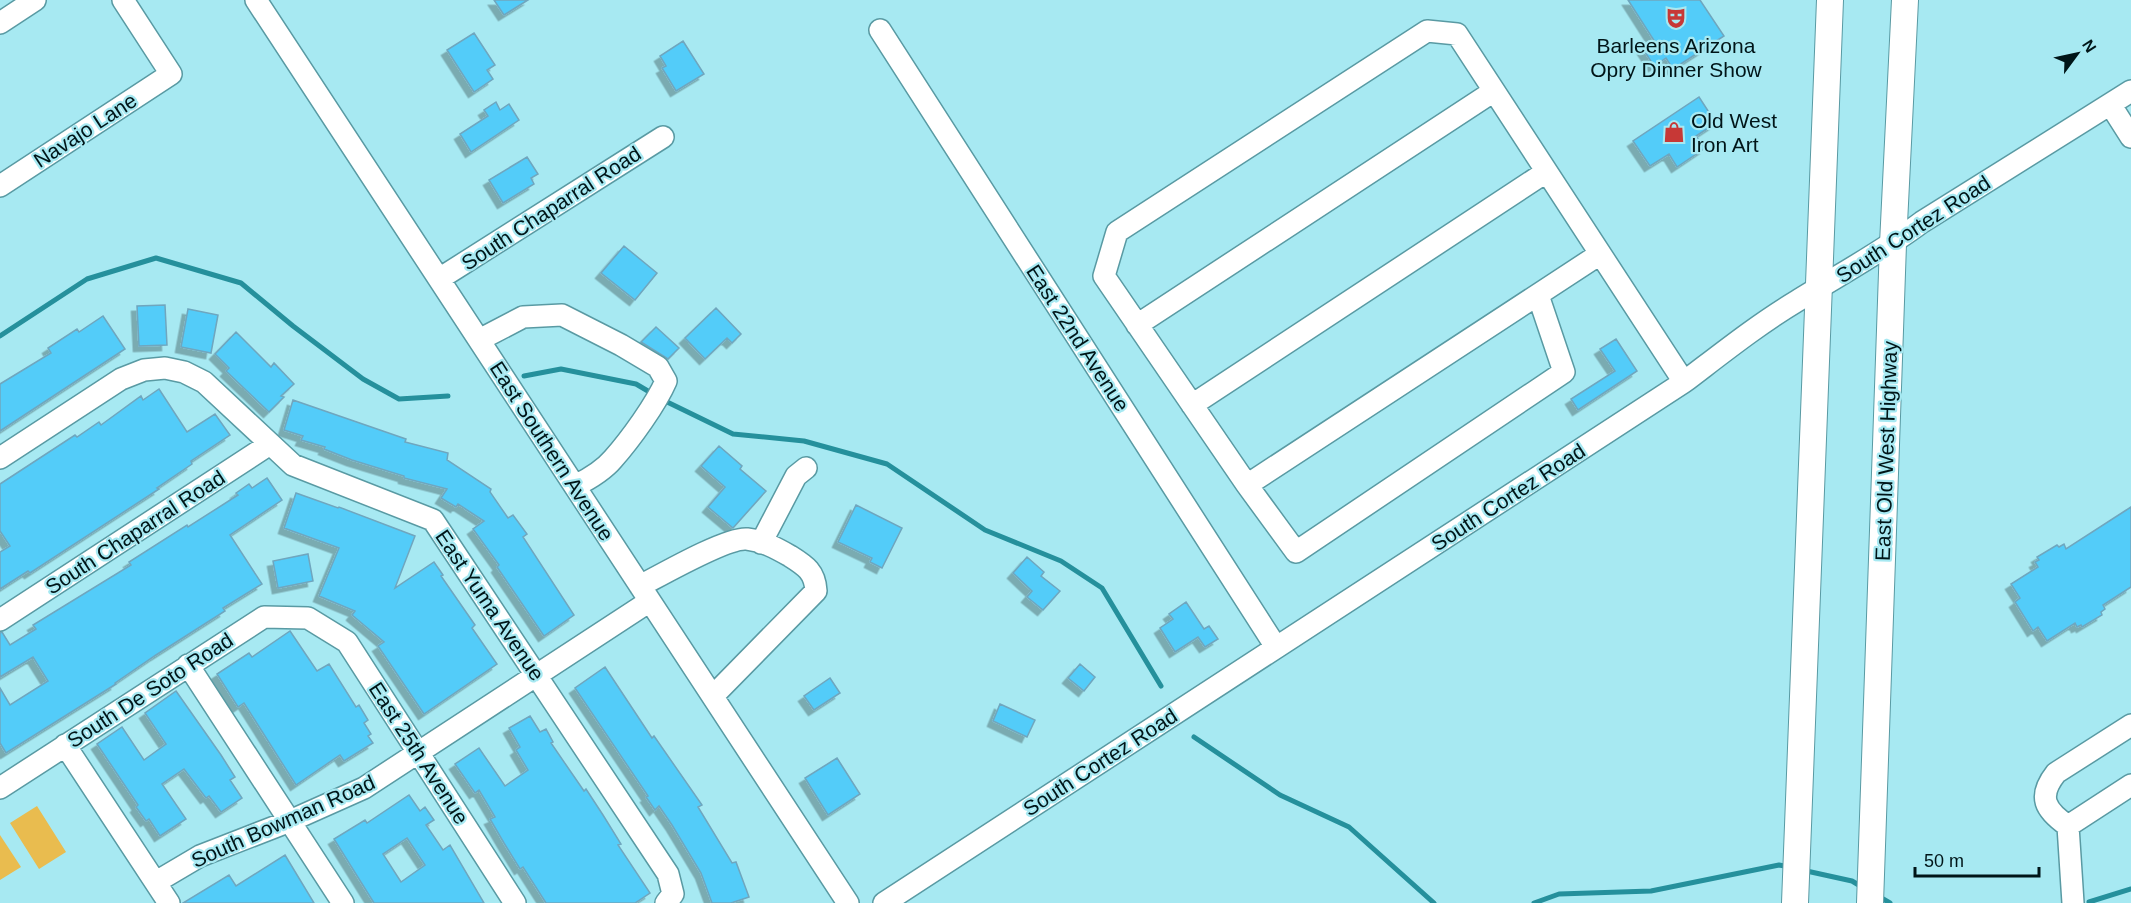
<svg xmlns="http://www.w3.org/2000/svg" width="2131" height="903" font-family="Arial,sans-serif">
<defs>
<filter id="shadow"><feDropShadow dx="-5.5" dy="5.5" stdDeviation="0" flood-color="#0004"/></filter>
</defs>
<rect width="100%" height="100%" fill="#a7e9f2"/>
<path fill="#e9bc4f" d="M37 806 66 852 39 869 10 823Z
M0 835 21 867 0 880Z"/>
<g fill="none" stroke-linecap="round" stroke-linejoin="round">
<path stroke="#25909c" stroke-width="5" d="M0 336 87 279 156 258 241 283 293 326 363 379 399 399 448 396
M524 376 561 369 636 384 653 394
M661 399 733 434 804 441 887 464 985 530 1061 561 1102 588 1161 686
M1194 737 1280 795 1349 827 1434 903
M1802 870 1852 881 1862 887
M1878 896 1890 903
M2089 902 2131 889
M1534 903 1559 894 1651 891 1779 865 1790 867"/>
</g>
<path fill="#52ccf9" stroke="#6fa6be" stroke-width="1.5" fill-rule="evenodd" filter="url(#shadow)" d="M494 0H528L504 15Z
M1628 0H1700L1724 36 1673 69 1666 58 1654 66 1643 49 1655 42Z
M474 33 495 65 487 70 493 79 474 92 447 50Z
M683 41 704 74 676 91 662 68 666 66 660 56Z
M1699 97 1716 123 1696 136 1705 148 1677 167 1669 154 1650 166 1633 141Z
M496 102 500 110 509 104 519 120 471 152 460 134 488 116 484 110Z
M527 157 538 174 531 178 534 184 503 203 489 180Z
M624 246 657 273 635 300 601 273Z
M165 305 167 345 139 346 137 306Z
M716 308 741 334 732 343 727 338 705 359 685 338Z
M188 309 218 315 211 353 181 347Z
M103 316 125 349 0 431V384L51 353 48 348 77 329 79 332Z
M656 327 679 348 668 359 641 342Z
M236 332 271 367 274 363 294 384 281 396 284 397 269 412 226 371 229 368 215 354Z
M1616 339 1637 371 1578 410 1571 399 1615 371 1600 349Z
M159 389 187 432 215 414 230 435 191 461 192 464 157 488 159 489 30 573 28 571 0 589V552L10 546 0 531V484L75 435 77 437 99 422 101 425 141 396 143 400Z
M293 400 406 439 405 442 448 453 447 460 491 489 490 492 508 518 513 515 527 534 523 537 574 615 544 636 497 567 499 565 473 529 484 521 458 504 456 507 441 498 447 489 404 478V476L352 460 324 449 325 447 301 440 303 436 284 430Z
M719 446 742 466 740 469 766 491 733 528 708 507 725 487 701 466Z
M267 478 282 500 230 535 262 584 223 608 225 611 156 655 115 683 116 684 6 753 0 743V688L10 705 48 681 33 657 0 677V633L2 632 10 645 36 629 33 625 131 565 129 562 187 525 188 527 238 495 236 493 249 484 252 488Z
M296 493 338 508 339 507 415 536 395 588 434 562 443 575 441 576 475 625 472 628 497 664 424 714 378 646 384 642 352 615 355 611 319 596 339 548 284 528Z
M856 505 902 528 882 568 870 562 872 558 838 542Z
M2131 507V587L2103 605 2105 609 2101 612 2102 615 2082 627 2081 625 2077 627 2075 623 2047 641 2038 627 2033 631 2015 602 2020 598 2011 584 2038 567 2035 562 2039 560 2037 557 2057 545 2059 547 2064 544 2066 549Z
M308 554 313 581 278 588 273 561Z
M1027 557 1044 572 1041 576 1060 591 1043 610 1027 597 1032 591 1013 573Z
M1186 602 1204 629 1209 626 1218 639 1205 647 1198 637 1175 652 1160 628 1173 619 1169 614Z
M290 631 317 671 329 664 356 707 359 705 368 720 364 723 371 734 368 736 373 743 344 761 340 755 296 785 244 703 238 707 217 674 249 653 252 657Z
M1080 664 1095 677 1084 691 1068 678Z
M605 667 652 738 654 736 702 805 698 807 732 863 736 862 749 897 731 903H712L701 873 672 825 659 806 655 810 646 797 648 796 575 688Z
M830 678 840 693 814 710 804 696Z
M176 691 221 755 235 777 230 780 242 798 221 812 209 796 206 798 184 769 162 784 186 819 160 836 149 819 146 821 136 807 138 805 97 744 122 727 144 760 166 744 145 713Z
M1000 704 1035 720 1027 737 993 721Z
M530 716 540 732 546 729 553 742 551 743 584 791 586 789 603 815 621 844 618 845 650 893 635 903H546L523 867 520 869 504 843 490 819 495 817 479 790 475 793 455 764 479 748 505 786 528 770 516 750 520 747 509 728Z
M837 758 860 794 828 815 805 778Z
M409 795 420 811 425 807 434 820 426 825 443 850 450 845 484 903H374L334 839 365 820 367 823ZM407 838 425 865 401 882 383 854Z
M285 855 314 903H183L229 875 236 886Z"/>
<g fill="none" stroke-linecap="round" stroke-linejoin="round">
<defs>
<path id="minor" d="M256 0 848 903
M0 23 35 0
M880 30 1276 647
M2110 104 2131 137
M0 186 171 74 123 0
M1600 254 1247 485 1104 276 1117 232 1427 31 1457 34 1684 382
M439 279 663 137
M1137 325 1494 91
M479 340 523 317 562 315 621 345 658 367 666 381C656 404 630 440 613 459 603 471 589 479 575 486
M1192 405 1546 172
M0 458 121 379 144 370 165 368 184 372 204 382 293 465 433 520 668 874 673 894 666 903
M1247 485 1296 552 1564 372 1538 295
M761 543 796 476 806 468
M640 586C661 575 727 537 747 539 763 541 776 548 790 556 806 566 815 572 816 591L713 696
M0 620 270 444
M188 665 343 903
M65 745 169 903
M0 788 264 617 308 618 347 642 515 903
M2068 826C2045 810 2037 797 2056 773L2131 725
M156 882 200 856 290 821 364 788 650 601
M884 903 1684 382C1721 354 1757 325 1797 301 1839 275 1882 252 1922 222L2131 91
M2073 903 2068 826 2131 785"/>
<path id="major" d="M1795 903 1830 0
M1870 903 1893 244 1905 0"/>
</defs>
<use href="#minor" stroke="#599aa3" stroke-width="24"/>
<use href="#major" stroke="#599aa3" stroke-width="28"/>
<use href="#minor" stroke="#fff" stroke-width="21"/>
<use href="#major" stroke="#fff" stroke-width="26"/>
</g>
<defs>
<symbol id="theatre-bare" viewBox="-9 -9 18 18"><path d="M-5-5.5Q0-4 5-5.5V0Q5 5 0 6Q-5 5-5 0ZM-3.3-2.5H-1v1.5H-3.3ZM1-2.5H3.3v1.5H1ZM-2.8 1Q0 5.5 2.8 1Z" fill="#c73836" stroke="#a7e9f2" stroke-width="2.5" paint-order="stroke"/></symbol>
<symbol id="shop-bare" viewBox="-9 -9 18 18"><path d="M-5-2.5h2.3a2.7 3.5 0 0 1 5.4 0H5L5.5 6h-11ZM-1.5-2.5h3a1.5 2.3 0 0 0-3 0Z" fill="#c73836" stroke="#a7e9f2" stroke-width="2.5" paint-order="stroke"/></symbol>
</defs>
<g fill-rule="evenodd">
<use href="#theatre-bare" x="1661" y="3" width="30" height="30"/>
<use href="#shop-bare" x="1659" y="117" width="30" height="30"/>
</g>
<g text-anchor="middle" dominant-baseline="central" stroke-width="4.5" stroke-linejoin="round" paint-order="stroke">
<g font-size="21" fill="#001518" stroke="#a7e9f2">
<text x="1676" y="45">Barleens Arizona<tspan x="1676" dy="24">Opry Dinner Show</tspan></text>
<text x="1691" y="120" text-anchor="start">Old West<tspan x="1691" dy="24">Iron Art</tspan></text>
</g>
<g font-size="21" fill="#001518" stroke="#a7e9f2">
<text transform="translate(85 130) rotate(-33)">Navajo Lane</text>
<text transform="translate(551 208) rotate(-33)">South Chaparral Road</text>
<text transform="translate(1913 229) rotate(-33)">South Cortez Road</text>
<text transform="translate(1078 338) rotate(57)">East 22nd Avenue</text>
<text transform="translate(552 451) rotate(57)">East Southern Avenue</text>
<text transform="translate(1886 451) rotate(-88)">East Old West Highway</text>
<text transform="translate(1508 497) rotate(-33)">South Cortez Road</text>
<text transform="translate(135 532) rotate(-33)">South Chaparral Road</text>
<text transform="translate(490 605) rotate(56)">East Yuma Avenue</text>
<text transform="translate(150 690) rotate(-33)">South De Soto Road</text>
<text transform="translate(419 753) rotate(57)">East 25th Avenue</text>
<text transform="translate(1100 762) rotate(-33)">South Cortez Road</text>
<text transform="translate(283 821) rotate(-24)">South Bowman Road</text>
</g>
</g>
<g transform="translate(2077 54) rotate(57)" stroke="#a7e9f2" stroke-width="4.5" paint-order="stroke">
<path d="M0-4.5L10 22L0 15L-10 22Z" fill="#001518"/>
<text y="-9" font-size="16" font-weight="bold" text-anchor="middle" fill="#001518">N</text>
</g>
<path d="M1915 867v9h124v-9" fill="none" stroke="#001518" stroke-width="3"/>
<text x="1924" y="867" font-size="18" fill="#001518" stroke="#a7e9f2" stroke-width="4.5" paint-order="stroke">50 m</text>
</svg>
